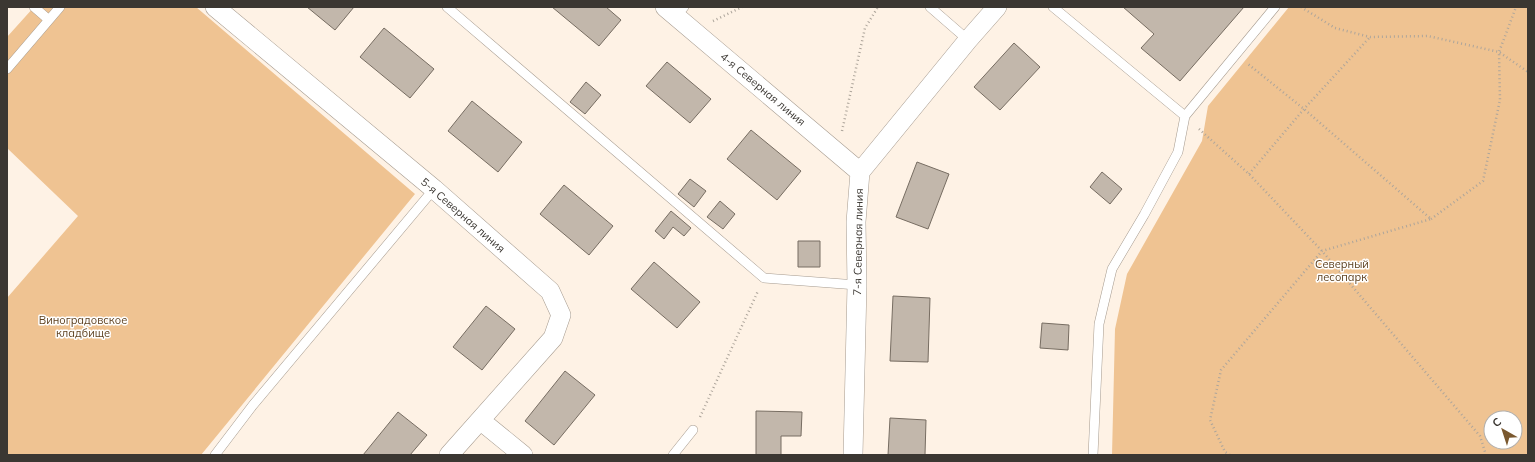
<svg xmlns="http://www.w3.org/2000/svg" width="1535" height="462" font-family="Mulish,sans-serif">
<rect width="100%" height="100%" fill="#fef2e5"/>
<path fill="#efc392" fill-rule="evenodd" d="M34 7H196L415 194 201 455H7V298L78 216 7 148V37Z
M1289 7H1528V455H1112L1115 329 1127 274 1202 141 1208 106ZM1491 418H1515V442H1491Z"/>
<path fill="#c2b7ab" stroke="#776d62" d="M307 7H354L335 30Z
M552 7H606L621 20 599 46Z
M1123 7H1244L1180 81 1141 48 1154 34Z
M384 28 434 69 410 98 360 57Z
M1014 43 1040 67 1000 110 974 87Z
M667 62 711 99 690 123 646 86Z
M586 82 601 95 585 114 570 102Z
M472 101 522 142 498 172 448 131Z
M751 130 801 171 777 200 727 159Z
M917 162 949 174 928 229 896 217Z
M1102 172 1122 189 1110 204 1090 187Z
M690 179 706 191 694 207 678 194Z
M564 185 613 226 589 255 540 214Z
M720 201 735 214 723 229 707 217Z
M671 211 691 228 684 236 673 227 664 239 655 231Z
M798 241H820V267H798Z
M654 262 700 302 677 328 631 289Z
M893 296 930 298 928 362 890 361Z
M486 306 515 329 482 370 453 347Z
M1042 323 1069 325 1068 350 1040 348Z
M565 371 595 395 554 445 525 421Z
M756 411 802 412 801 436H781V455H756Z
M398 412 427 435 410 455H363Z
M890 418 926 420 925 455H888Z"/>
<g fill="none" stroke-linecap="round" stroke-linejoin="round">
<defs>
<path id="service" d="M34 7 49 20
M447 7 764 278 857 285
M930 7 968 40
M1053 7 1185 116
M676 16 684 7
M7 69 60 7
M215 455 253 405 434 189
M673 455 693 430
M1093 455 1099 324 1112 269 1144 215 1178 152 1185 116 1275 7"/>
<path id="minor" d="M215 7 434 189 550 291 561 315 553 338 449 455
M665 7 860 172
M480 420 523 455
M853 455 857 285 856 222 860 172 968 40 997 7"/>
</defs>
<use href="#service" stroke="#a69b8f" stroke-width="10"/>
<use href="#minor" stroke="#a69b8f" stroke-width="20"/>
<path stroke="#ada59b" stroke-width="2.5" stroke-dasharray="1 3" stroke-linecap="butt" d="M1301 7 1335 28 1370 37 1428 36 1499 52 1528 72
M713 21 742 7
M1199 129 1249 174 1322 251 1480 436 1486 455
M842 131 865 28 878 7
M1249 174 1304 109 1370 37
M1431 219 1483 181 1500 100 1499 52 1516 7
M700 417 758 291
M1230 455 1225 452 1210 420 1221 370 1322 251 1431 219 1304 109 1248 64"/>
<use href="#service" stroke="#fff" stroke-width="9"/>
<use href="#minor" stroke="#fff" stroke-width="19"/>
</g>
<g text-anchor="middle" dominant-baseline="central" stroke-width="3" stroke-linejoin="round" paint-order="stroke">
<g font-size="11" fill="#3b3732" stroke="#fff">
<text transform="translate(763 89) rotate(40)">4-я Северная линия</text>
<text transform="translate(463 215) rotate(41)">5-я Северная линия</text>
<text transform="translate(858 242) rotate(-89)">7-я Северная линия</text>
</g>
<g font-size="11" fill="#5c3f1d" stroke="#fff">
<text x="1342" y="264">Северный<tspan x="1342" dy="13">лесопарк</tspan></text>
<text x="83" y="320">Виноградовское<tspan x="83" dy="13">кладбище</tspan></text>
</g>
</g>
<rect width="1535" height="462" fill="none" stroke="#3b3732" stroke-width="16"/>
<g transform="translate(1503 430) rotate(321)"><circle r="19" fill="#ffffff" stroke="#b1afad"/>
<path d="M0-3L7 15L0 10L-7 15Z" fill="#7a582f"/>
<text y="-6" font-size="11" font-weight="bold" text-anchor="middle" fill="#3b3732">С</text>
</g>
</svg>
